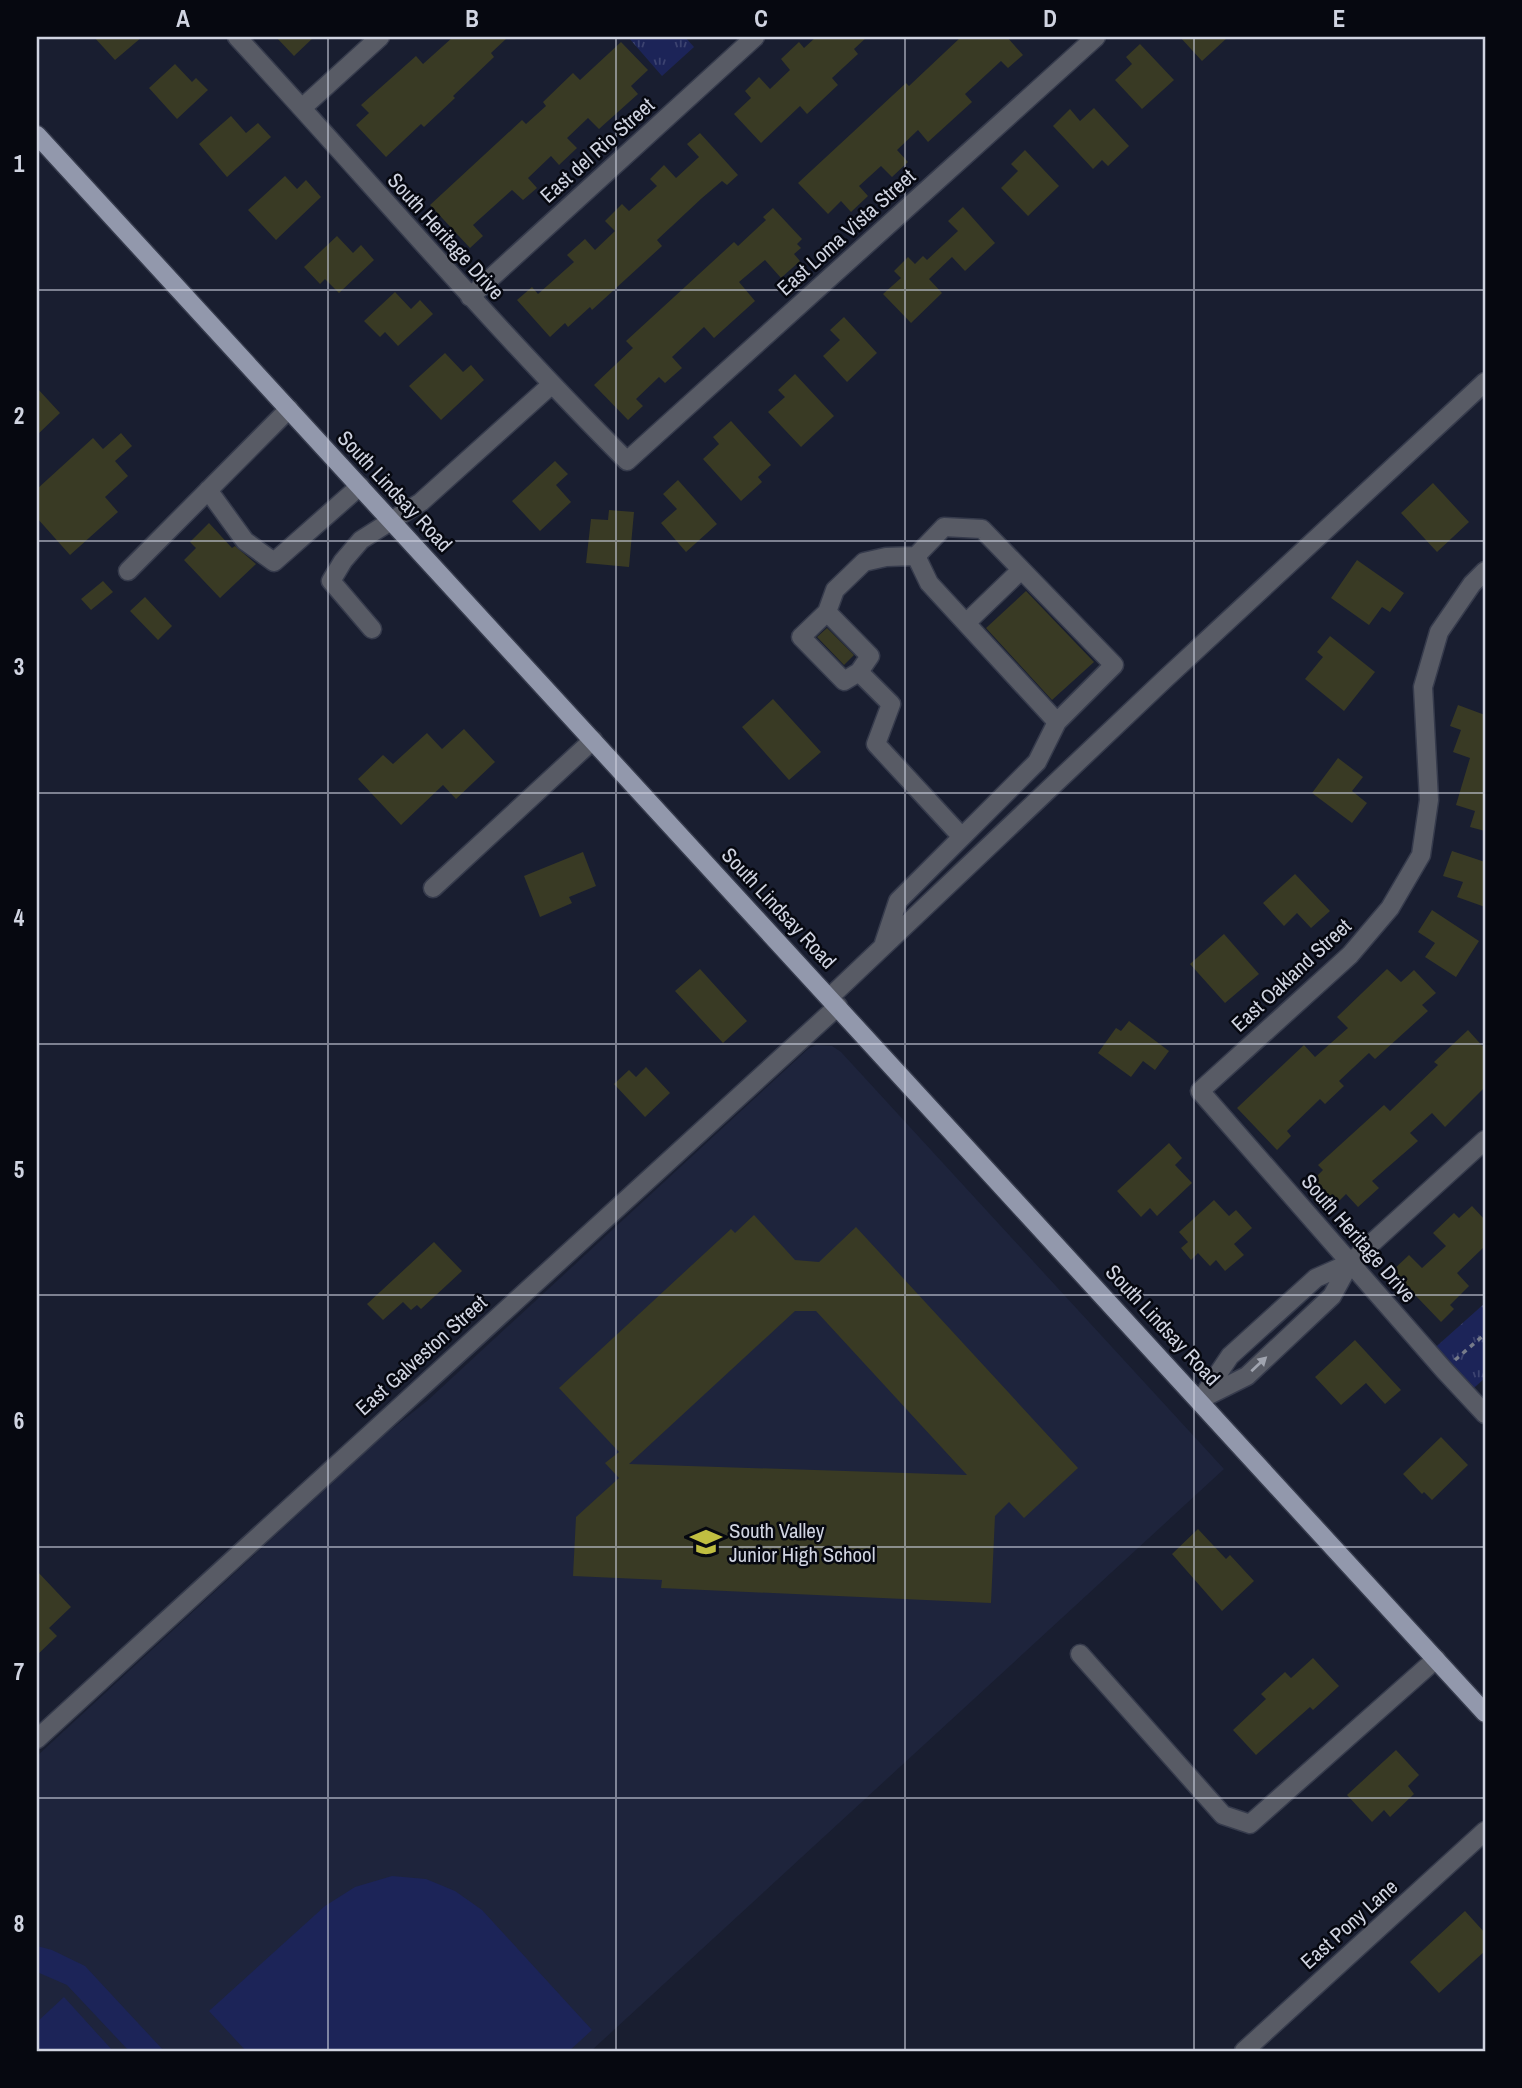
<svg xmlns="http://www.w3.org/2000/svg" width="1522" height="2088" font-family="'Archivo Narrow',sans-serif">
<defs>
<pattern id="park-tufts" width="24" height="20" patternUnits="userSpaceOnUse" patternTransform="scale(1.75)"><rect width="24" height="20" fill="#1c2458"/><path d="M3 7l-1-3M5 7V3M7 7l1-3M15 17l-1-3M17 17v-4M19 17l1-3" fill="none" stroke="#3c4370"/></pattern>
</defs>
<rect width="100%" height="100%" fill="#191e30"/>
<path fill="#1e243c" d="M816 1045 832 1046 841 1052 1224 1469 591 2051H37V1756L383 1436 427 1401 808 1049Z"/>
<path fill="url(#park-tufts)" d="M628 37H685L694 47 662 76Z
M1485 1303V1378L1466 1395 1429 1353Z"/>
<path fill="#1c2458" d="M392 1876 426 1879 455 1891 482 1910 592 2030 569 2051H246L209 2011 325 1906 355 1887Z
M37 1946 52 1950 85 1966 164 2051H129L67 1985 37 1972Z
M64 1997 113 2051H37V2022Z"/>
<path fill="#393a24" fill-rule="evenodd" d="M94 37H142L115 60Z
M276 37H314L294 56Z
M453 37H508L491 53 494 57 453 96 455 98 424 127 421 124 386 157 356 125 369 113 361 105 416 56 423 64Z
M816 37H867L854 49 858 54 832 78 838 85 807 114 800 106 761 143 734 114 751 98 745 91 759 77 770 89 790 70 781 59 799 42 804 48Z
M961 37H1007L1023 55 1008 68 1001 61 975 85 965 94 972 102 928 142 918 130 897 150 908 162 892 177 881 166 859 186 868 196 851 212 841 201 828 214 798 183 906 83 909 86Z
M1180 37H1228L1202 61Z
M621 42 648 70 631 86 638 94 599 129 588 118 567 138 577 148 559 165 551 156 528 178 537 188 523 200 512 190 473 225 483 236 470 248 430 205 522 120 526 124 546 106 543 102 573 73 580 80Z
M1140 44 1174 80 1142 109 1115 80 1132 64 1126 57Z
M175 64 192 82 196 78 208 90 177 119 149 88Z
M1094 108 1129 146 1108 166 1102 160 1093 169 1053 126 1070 109 1080 121Z
M231 116 246 133 258 123 271 137 227 177 199 144Z
M700 133 738 175 727 185 722 181 702 198 657 240 662 246 592 310 590 307 568 327 565 323 550 337 517 300 532 287 538 294 574 262 567 255 585 239 595 250 615 231 605 221 622 204 629 211 657 186 650 179 664 165 676 178 699 157 687 144Z
M1025 150 1059 186 1028 216 1001 188 1018 171 1011 164Z
M285 176 297 189 306 180 321 197 276 240 248 210Z
M963 207 995 243 965 271 952 257 929 279 942 293 911 323 883 294 901 278 894 271 908 257 915 264 923 256 927 260 958 231 948 221Z
M773 208 802 239 797 244 801 248 794 254 800 261 781 278 765 260 739 282 755 301 714 338 704 327 672 357 682 368 665 383 659 377 636 399 643 406 628 420 594 385 633 348 626 341 734 242 738 246 766 220 763 217Z
M337 236 353 253 361 245 374 260 339 293 325 279 320 284 304 267Z
M395 292 411 309 420 300 433 314 398 346 385 332 380 337 364 321Z
M844 317 877 353 847 382 823 356 840 340 830 330Z
M445 353 463 372 471 365 484 380 441 420 409 386Z
M795 374 834 416 801 447 768 412 785 397 778 390Z
M37 388 60 413 37 435Z
M731 421 771 465 758 477 762 482 741 501 703 459 719 444 713 437Z
M121 433 132 446 115 461 128 476 105 497 118 512 70 555 37 518V489L93 438 103 449Z
M555 461 568 474 556 485 571 502 540 531 512 501Z
M678 480 717 524 686 552 661 523 677 509 663 494Z
M1433 483 1469 522 1437 552 1401 513Z
M609 510 634 512 629 567 586 563 591 519 608 520Z
M209 523 232 548 235 546 256 564 220 598 184 560 196 548 190 542Z
M1357 560 1404 593 1390 612 1382 607 1369 625 1331 598Z
M103 581 113 592 91 610 81 599Z
M1026 591 1094 662 1052 700 986 628Z
M145 597 172 626 158 640 130 611Z
M827 628 854 655 844 665 817 637Z
M1330 636 1375 672 1344 711 1305 679 1323 657 1317 652Z
M773 699 821 752 789 780 742 727Z
M1458 705 1485 715V831L1470 827 1475 811 1456 805 1470 758 1453 752 1461 730 1450 726Z
M464 729 495 762 456 799 443 785 401 825 358 779 383 755 393 764 427 733 442 749Z
M1338 758 1363 777 1352 791 1367 803 1352 823 1312 793Z
M1452 851 1485 862V907L1457 897 1463 882 1443 876Z
M583 852 596 886 569 897 572 903 540 917 524 876Z
M1295 874 1330 911 1311 928 1297 913 1284 926 1263 903Z
M1432 910 1479 941 1456 977 1425 957 1435 943 1418 932Z
M1224 934 1259 974 1225 1003 1190 964Z
M700 969 747 1021 723 1043 675 991Z
M1387 969 1401 982 1414 970 1436 993 1422 1005 1428 1011 1375 1059 1369 1053 1339 1081 1344 1086 1325 1104 1320 1099 1287 1131 1291 1136 1277 1150 1237 1108 1304 1045 1315 1057 1348 1028 1337 1017Z
M1129 1021 1169 1051 1155 1070 1143 1061 1131 1077 1098 1053 1116 1028 1121 1031Z
M1468 1030 1485 1049V1087L1445 1127 1432 1113 1410 1133 1418 1141 1372 1181 1379 1188 1358 1207 1346 1194 1333 1207 1310 1183 1323 1170 1318 1165 1384 1105 1390 1111 1438 1065 1434 1062Z
M646 1067 670 1093 645 1117 614 1084 629 1070 636 1077Z
M1169 1143 1182 1158 1175 1165 1192 1183 1157 1216 1150 1208 1141 1217 1117 1191Z
M1214 1200 1229 1216 1236 1210 1252 1228 1234 1244 1244 1255 1225 1271 1216 1260 1210 1266 1198 1253 1191 1260 1181 1248 1188 1242 1179 1232Z
M1472 1206 1485 1220V1246L1457 1273 1469 1286 1450 1305 1454 1309 1441 1322 1392 1271 1409 1255 1422 1268 1446 1246 1433 1233 1454 1213 1459 1218Z
M754 1215 795 1260 819 1262 856 1227 1078 1468 1024 1518 1009 1502 995 1516 991 1603 661 1588 662 1580 573 1576 576 1517 619 1478 605 1463 619 1452 559 1388 731 1229 735 1233ZM795 1311H816L967 1475 629 1464Z
M434 1242 462 1271 421 1309 417 1305 411 1310 403 1302 383 1320 367 1304Z
M1355 1340 1401 1390 1385 1404 1366 1383 1341 1405 1315 1377Z
M1441 1437 1468 1465 1432 1500 1424 1492 1422 1494 1403 1474Z
M1198 1529 1226 1559 1230 1555 1254 1581 1222 1611 1172 1554Z
M37 1571 71 1607 49 1628 57 1636 37 1655Z
M1313 1658 1339 1686 1313 1710 1310 1707 1256 1755 1233 1730 1266 1699 1261 1694 1285 1672 1291 1678Z
M1396 1750 1419 1775 1408 1786 1414 1794 1390 1817 1384 1810 1372 1822 1347 1795Z
M1465 1911 1485 1933V1951L1439 1993 1410 1962Z"/>
<g fill="none" stroke-linecap="round" stroke-linejoin="round">
<defs>
<path id="minor" d="M237 37C367 178 491 325 627 461L1096 37
M302 108 380 37
M470 297 755 37
M208 490 245 541 274 562 360 486
M128 571 289 409
M1485 571 1472 584 1439 632 1423 687 1429 800 1421 855 1390 908 1350 955 1200 1091 1444 1370 1485 1414
M827 612 870 656 859 672 844 681 801 637 827 612 835 590 864 562 886 557 916 556
M966 623 1021 570
M372 629 331 581 343 561 361 540 421 502 551 385
M859 672 891 704 876 744 961 836
M433 888 593 740
M884 943 898 901 1037 762 1057 722 1114 665 982 529 944 527 916 556 929 583 1057 722
M830 997 1165 679 1485 382
M1203 1398 1247 1376 1332 1296 1350 1263
M1201 1399 1230 1356 1316 1278 1350 1263 1485 1140
M1080 1654 1223 1815 1250 1824 1436 1659
M37 1739 838 1006
M1244 2051 1485 1831"/>
<path id="major" d="M37 135C520 661 1005 1185 1485 1713"/>
</defs>
<use href="#minor" stroke="#363b4c" stroke-width="21"/>
<use href="#major" stroke="#363b4c" stroke-width="21"/>
<path stroke="#767b8a" stroke-width="3.5" stroke-dasharray="5 5" stroke-linecap="butt" d="M1455 1360 1485 1334"/>
<use href="#minor" stroke="#585b65" stroke-width="18"/>
<use href="#major" stroke="#9298ac" stroke-width="18"/>
</g>
<defs><path id="oneway-solid" d="M-6-.8H1V-3.2L6.5 0L1 3.2V.8H-6Z" transform="scale(1.75)"/></defs>
<use fill="#a0a4af" href="#oneway-solid" transform="translate(1259 1364) rotate(-43)"/>
<path fill="none" stroke="#d0d4e1" stroke-width="2" stroke-opacity="0.55" d="M328 37V2051M616 37V2051M905 37V2051M1194 37V2051M37 290H1485M37 541H1485M37 793H1485M37 1044H1485M37 1295H1485M37 1547H1485M37 1798H1485"/>
<defs>
<symbol id="school-bare" viewBox="-9 -9 18 18"><path d="M0-5L7-2L0 1L-7-2ZM-4 1L0 2.5L4 1V4Q0 6-4 4Z" fill="#c0be41" stroke="#060810" stroke-width="2.5" paint-order="stroke"/></symbol>
</defs>
<g fill-rule="evenodd">
<use href="#school-bare" x="684" y="1520" width="44" height="44"/>
</g>
<g text-anchor="middle" dominant-baseline="central" stroke-width="5" stroke-linejoin="round" paint-order="stroke">
<g font-size="21" fill="#d0d4e1" stroke="#060810">
<text transform="translate(597 150) rotate(-42)">East del Rio Street</text>
<text transform="translate(846 232) rotate(-42)">East Loma Vista Street</text>
<text transform="translate(446 236) rotate(48)">South Heritage Drive</text>
<text transform="translate(395 491) rotate(47)">South Lindsay Road</text>
<text transform="translate(779 908) rotate(47)">South Lindsay Road</text>
<text transform="translate(1291 975) rotate(-43)">East Oakland Street</text>
<text transform="translate(1359 1238) rotate(49)">South Heritage Drive</text>
<text transform="translate(1163 1325) rotate(47)">South Lindsay Road</text>
<text transform="translate(421 1355) rotate(-42)">East Galveston Street</text>
<text transform="translate(1349 1924) rotate(-42)">East Pony Lane</text>
</g>
<g font-size="21" fill="#d0d4e1" stroke="#060810" text-anchor="start">
<text x="729" y="1530">South Valley<tspan x="729" dy="24">Junior High School</tspan></text>
</g>
</g>
<rect width="1522" height="2088" fill="none" stroke="#060810" stroke-width="77"/>
<rect x="38" y="38" width="1446" height="2012" fill="none" stroke="#d0d4e1" stroke-width="2.5"/>
<g font-size="23" text-anchor="middle" font-weight="bold" fill="#d0d4e1">
<text x="183" y="27">A</text>
<text x="472" y="27">B</text>
<text x="761" y="27">C</text>
<text x="1050" y="27">D</text>
<text x="1339" y="27">E</text>
<text x="19" y="172">1</text>
<text x="19" y="424">2</text>
<text x="19" y="675">3</text>
<text x="19" y="926">4</text>
<text x="19" y="1178">5</text>
<text x="19" y="1429">6</text>
<text x="19" y="1680">7</text>
<text x="19" y="1932">8</text>
</g>
</svg>
